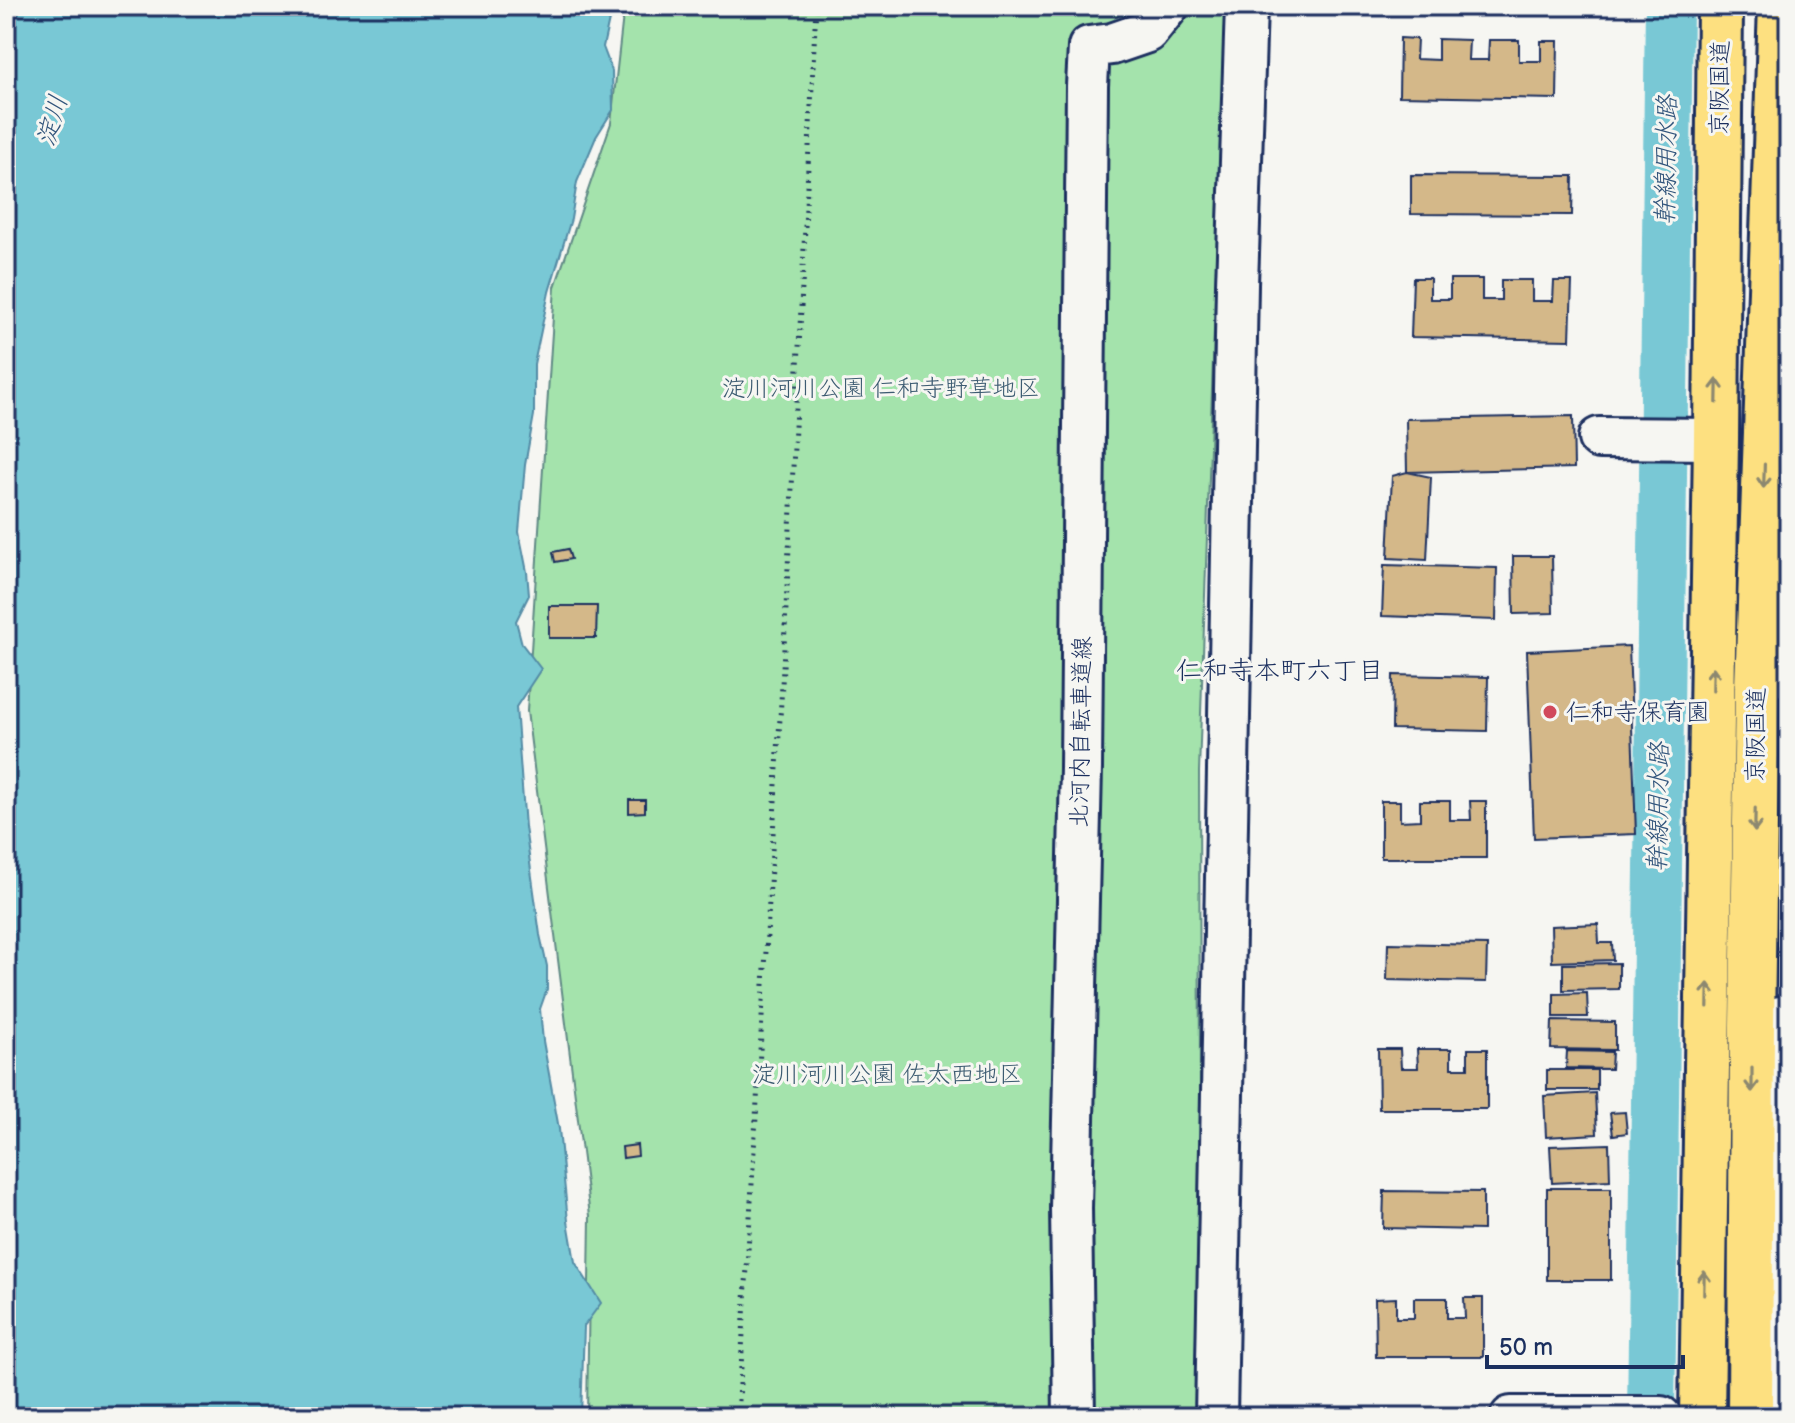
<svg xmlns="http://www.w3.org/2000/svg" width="1795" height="1423" font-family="'Balsamiq Sans','Klee One',sans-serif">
<rect width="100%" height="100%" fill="#f6f6f2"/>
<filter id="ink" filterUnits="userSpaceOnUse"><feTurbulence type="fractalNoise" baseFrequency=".0125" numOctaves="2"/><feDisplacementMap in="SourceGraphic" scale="16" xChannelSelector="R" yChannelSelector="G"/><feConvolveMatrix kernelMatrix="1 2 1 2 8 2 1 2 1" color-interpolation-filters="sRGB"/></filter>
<g filter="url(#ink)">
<path fill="#a4e3ac" stroke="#608985" stroke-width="2" d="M624 6H1225L1199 772 1201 1417H587L590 1216 527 711 555 287 611 123Z"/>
<path fill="#79c8d5" stroke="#538ba5" stroke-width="2" d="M6 6H612L603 47 612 71 613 110 596 137 577 182 571 219 549 292 534 364V415L525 465 519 532 527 572 529 595 516 621 522 644 541 669 516 707 525 827 540 935 547 966V989L540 1009 543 1041 559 1129 568 1221 575 1262 601 1303 584 1326 581 1417H6Z"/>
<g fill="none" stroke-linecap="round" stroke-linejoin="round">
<path stroke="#79c8d5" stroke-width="48" d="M1651 1417 1669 6"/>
</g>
<path fill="#d4b889" stroke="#1b2f5e" stroke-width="2" d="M1400 38 1417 39 1416 59 1438 60V39L1469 40 1468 60H1488L1489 40H1519V61H1541V41H1558L1557 99 1399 96Z
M1411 175 1573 176 1572 215 1411 214Z
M1413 278H1430V299H1450V279H1482V300H1501V280H1532V301H1553L1554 281H1572L1570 340 1411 337Z
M1573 416 1574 468 1407 472 1406 419Z
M1407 472 1431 477 1427 560 1388 558 1392 476Z
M568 549 571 559 555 562 553 552Z
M1513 556H1552L1553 613 1514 614Z
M1384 565 1497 568 1496 620 1382 616Z
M549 606H597L596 638H549Z
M1629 646 1636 834 1534 838 1527 651Z
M1393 675 1488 677 1487 731 1392 729Z
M629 800H645V812L629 813Z
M1381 801H1400V821L1420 820V801H1450V820H1471L1470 801H1486V858H1381Z
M1598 924 1599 943H1612L1613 960 1552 962 1551 926Z
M1388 943 1487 945 1486 982 1387 980Z
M1619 963V989L1563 990V964Z
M1587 993 1588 1017H1554V994Z
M1552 1021 1615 1022V1050L1551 1049Z
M1378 1049H1400L1401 1068H1418L1417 1049H1451V1068H1468V1049H1487V1109H1379Z
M1567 1051 1612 1052 1611 1069 1566 1068Z
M1547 1070H1597V1090H1547Z
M1595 1093 1597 1134 1546 1137 1544 1096Z
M1625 1112 1627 1133 1613 1135 1610 1113Z
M1609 1144 1610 1180 1552 1183 1550 1146Z
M637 1145 638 1156 623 1158 622 1147Z
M1547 1188H1611V1280H1547Z
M1384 1191 1483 1192V1230L1383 1228Z
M1396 1298V1318H1414V1298H1447V1318H1465L1464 1298H1483V1357H1376L1375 1299Z"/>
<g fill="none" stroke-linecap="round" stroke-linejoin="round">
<defs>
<path id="minor" d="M1599 438 1716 439
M1757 688 1789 662
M1780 1017 1781 1417
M1074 1417 1071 1208 1081 768 1087 86 1089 47 1112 44 1147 32 1168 6
M1216 1417 1237 285 1246 6
M1511 1417H1661"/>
<path id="highway" d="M1702 1417 1716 439 1720 6
M1750 1417 1752 1025 1757 688 1781 6"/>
</defs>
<use href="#minor" stroke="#1b2f5e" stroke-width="46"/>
<use href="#highway" stroke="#1b2f5e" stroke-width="50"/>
<path stroke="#1b2f5e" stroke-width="5" stroke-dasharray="2 6" stroke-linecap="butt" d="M738 1417 783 668 816 6"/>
<use href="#minor" stroke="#f6f6f2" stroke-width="40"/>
<use href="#highway" stroke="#fde080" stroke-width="44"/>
</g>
<defs><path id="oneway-shaft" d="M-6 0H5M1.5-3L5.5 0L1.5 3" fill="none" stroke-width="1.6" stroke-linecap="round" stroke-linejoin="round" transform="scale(2)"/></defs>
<g stroke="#8c886f">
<use href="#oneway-shaft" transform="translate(1717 391) rotate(-89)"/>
<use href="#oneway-shaft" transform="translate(1764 476) rotate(92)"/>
<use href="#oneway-shaft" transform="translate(1713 679) rotate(-89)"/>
<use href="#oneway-shaft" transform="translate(1755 820) rotate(91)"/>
<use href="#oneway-shaft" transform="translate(1708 995) rotate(-89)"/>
<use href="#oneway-shaft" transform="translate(1752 1080) rotate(90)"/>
<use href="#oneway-shaft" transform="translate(1704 1283) rotate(-89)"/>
</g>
</g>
<circle fill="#d1495b" stroke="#f6f6f2" stroke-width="3" cx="1550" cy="712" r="8"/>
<g text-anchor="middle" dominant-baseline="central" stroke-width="6" stroke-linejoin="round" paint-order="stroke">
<g font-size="24" fill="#1b2f5e" stroke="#f6f6f2">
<text transform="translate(1720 88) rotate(-89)">京阪国道</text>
<text transform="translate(1081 732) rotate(-89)">北河内自転車道線</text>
<text transform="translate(1756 735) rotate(-89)">京阪国道</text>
</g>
<g font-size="24" fill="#3d5c72" stroke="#f6f6f2">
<text x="881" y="388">淀川河川公園 仁和寺野草地区</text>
<text x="887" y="1074">淀川河川公園 佐太西地区</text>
</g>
<g font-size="24" fill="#1b2f5e" stroke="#f6f6f2" text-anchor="start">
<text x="1566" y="712">仁和寺保育園</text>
</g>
<g font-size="26" font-style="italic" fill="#32557c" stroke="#f6f6f2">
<text transform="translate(53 121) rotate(-74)">淀川</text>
<text transform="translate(1667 160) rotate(-89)">幹線用水路</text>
<text transform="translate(1659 807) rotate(-89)">幹線用水路</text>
</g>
<g font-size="26" fill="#1b2f5e" stroke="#f6f6f2">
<text x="1280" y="671">仁和寺本町六丁目</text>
</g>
</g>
<rect width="1795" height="1423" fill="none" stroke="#f6f6f2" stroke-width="32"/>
<rect x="16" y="16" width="1763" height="1391" fill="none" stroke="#1b2f5e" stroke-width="3" filter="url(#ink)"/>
<path d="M1487 1355v12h196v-12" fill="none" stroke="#1b2f5e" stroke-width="4"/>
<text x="1499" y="1355" font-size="24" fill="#1b2f5e" stroke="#f6f6f2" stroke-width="6" paint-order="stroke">50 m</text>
</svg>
